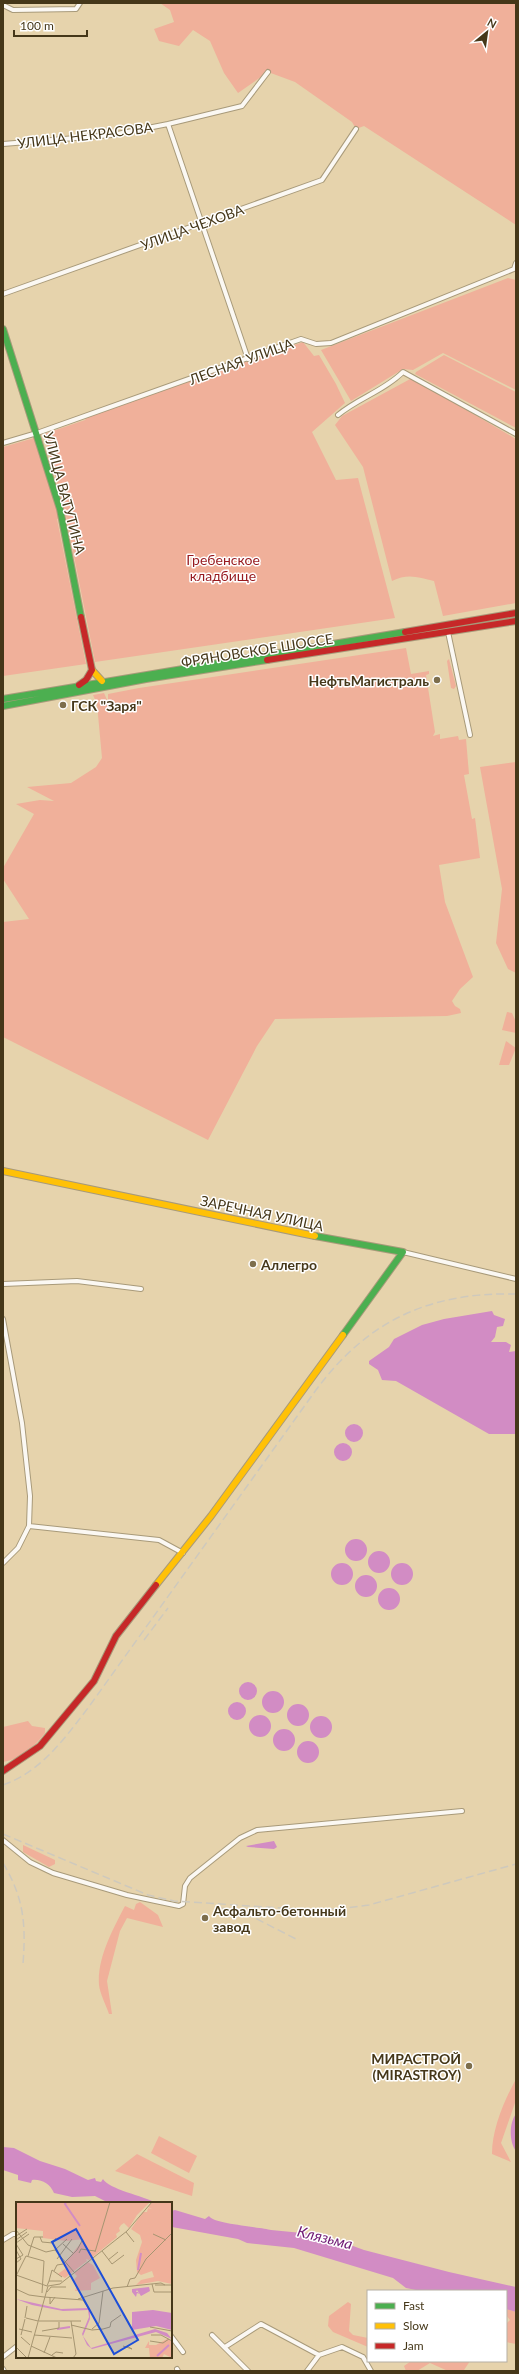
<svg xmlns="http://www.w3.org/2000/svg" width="519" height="2374" font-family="Lato,sans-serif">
<rect width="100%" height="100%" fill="#e6d3ac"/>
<path fill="#f0b09a" d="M160 3H516V225L364 126 356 129 352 122 295 82 268 72 238 93 224 73 210 41 193 30 179 46 159 41 154 29 174 22 170 10Z
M508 278 516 280V390L443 353 413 370 403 369 351 401 321 350Z
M303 342 314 356 319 355 336 384 345 403 312 432 336 480 358 478 395 618 95 662 66 516 44 434 85 420 87 417Z
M444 355 516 392V428L415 374 416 372Z
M412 378 516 439V603L443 616 434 581C419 577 407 573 392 581L363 467 335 425 342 416Z
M34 438 60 518 57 519 86 664 3 676V447Z
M406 648 411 674 429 671V674L426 675 435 732 433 736 440 734V739L458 736 459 740 466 739 469 774 464 775 472 819 475 818 480 858 439 865 445 902 473 977 460 989 452 1001 455 1006 460 1009 461 1013 447 1016 275 1019 257 1046 208 1140 3 1037V922L29 919 3 879V868L34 814 16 804 40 800 54 801 27 787 71 783 96 767 102 758 97 704 93 695 104 693 108 702V694L139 688Z
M449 659 456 686 454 689 451 688 447 661Z
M516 762V973L508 969 496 943 502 889 480 767Z
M507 1012 512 1013 516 1022V1033L502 1030Z
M506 1041 516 1048 509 1065H499Z
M28 1721 32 1726 45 1728V1733C34 1747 21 1759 3 1762V1727Z
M23 1845 55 1860V1864L49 1867 23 1852Z
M140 1902 158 1915 163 1927 127 1918 120 1931 107 1981 112 2014H109C106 2005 100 1994 99 1985 97 1958 113 1929 125 1906L134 1910 136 1904Z
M516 2079V2100L501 2143 511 2162 492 2154C492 2129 504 2101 516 2079Z
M159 2136 197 2156 189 2173 151 2153Z
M137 2154 194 2183 192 2196 115 2171Z
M348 2302 351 2304 349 2331 353 2335 368 2338V2347L333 2332 328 2326 329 2316Z
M506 2309 516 2312V2344L506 2342V2324L510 2320 506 2315Z
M411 2361H470L464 2370 448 2371 430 2363 417 2371H406L404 2366Z"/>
<path fill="#d28cc4" d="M492 1311 494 1315 505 1319 503 1326 497 1327 495 1337 491 1342H506L511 1345 509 1352 516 1351 515 1434H489L396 1381 382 1380 378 1370 369 1364V1361L389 1347 394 1339 422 1325 444 1319Z
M345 1433a9 9 0 1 1 18 0a9 9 0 1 1-18 0Z
M334 1452a9 9 0 1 1 18 0a9 9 0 1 1-18 0Z
M345 1550a11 11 0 1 1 22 0a11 11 0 1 1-22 0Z
M368 1562a11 11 0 1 1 22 0a11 11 0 1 1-22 0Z
M391 1574a11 11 0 1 1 22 0a11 11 0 1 1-22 0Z
M331 1574a11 11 0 1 1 22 0a11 11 0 1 1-22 0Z
M355 1586a11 11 0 1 1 22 0a11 11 0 1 1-22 0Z
M378 1599a11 11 0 1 1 22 0a11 11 0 1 1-22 0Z
M239 1691a9 9 0 1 1 18 0a9 9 0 1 1-18 0Z
M262 1702a11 11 0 1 1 22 0a11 11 0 1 1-22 0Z
M228 1711a9 9 0 1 1 18 0a9 9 0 1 1-18 0Z
M287 1715a11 11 0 1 1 22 0a11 11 0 1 1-22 0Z
M249 1726a11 11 0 1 1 22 0a11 11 0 1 1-22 0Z
M310 1727a11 11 0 1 1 22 0a11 11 0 1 1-22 0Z
M273 1740a11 11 0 1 1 22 0a11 11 0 1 1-22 0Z
M297 1752a11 11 0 1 1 22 0a11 11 0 1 1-22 0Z
M274 1841 277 1847 274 1849 248 1847 246 1846Z
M516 2114V2151C509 2142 509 2123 516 2114Z
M3 2147 14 2148 40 2161 65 2169 88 2180 95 2178 96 2181 101 2182 103 2179C108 2189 144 2196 156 2203H109L95 2196 72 2197 54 2193C50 2184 42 2179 32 2180L31 2183 18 2180V2175L3 2170Z
M175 2210 205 2219 209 2216C213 2224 261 2227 271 2230L323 2235 364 2250 449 2272 516 2287V2312L506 2309V2291H421L406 2288 393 2278 294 2248 247 2243 238 2239 172 2227 171 2211Z"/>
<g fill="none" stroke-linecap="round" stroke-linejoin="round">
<defs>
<path id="street" d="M3 5 13 10 76 9 80 3
M168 124 248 359
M3 144 112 135 168 124 242 106 268 72
M3 294 322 180 356 129
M338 415C358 398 384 391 403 372L516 434
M3 443 37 433 301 339 316 344 331 343 514 269 516 263
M448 632 470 735
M403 1252 516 1279
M3 1284 77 1281 141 1289
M3 1319 22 1423 30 1496 29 1526 18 1548 3 1563
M29 1526 159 1540 183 1553
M3 1840 30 1862 53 1873 127 1895 179 1906 183 1904 185 1886 190 1878 240 1838 257 1830 462 1811
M3 2240 13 2234H17
M212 2335 248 2371
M171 2336 183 2352
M225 2347 261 2324 319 2355
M3 2357 17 2346
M3 2369 4 2371
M177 2369 178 2371
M307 2371 319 2355 342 2347 363 2357 371 2371"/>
<path id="fast" d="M3 329 60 509 81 617
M3 699 405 632
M3 706 146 679 267 660
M315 1236 403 1252 343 1335"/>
<path id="slow" d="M92 670 102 681
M3 1171 315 1236
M156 1585 211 1516 343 1335"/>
<path id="jam" d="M405 632 516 613
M267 660 516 621
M79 685 86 680 92 670 81 617
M3 1771 40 1746 94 1681 116 1636 156 1585"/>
</defs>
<use href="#street" stroke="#a89a7a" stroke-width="6"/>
<use href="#fast" stroke="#a89a7a" stroke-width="8"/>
<use href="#slow" stroke="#a89a7a" stroke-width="8"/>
<use href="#jam" stroke="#a89a7a" stroke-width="8"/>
<use href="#street" stroke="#fbf8f3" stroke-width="4"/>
<use href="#fast" stroke="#4caf50" stroke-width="6"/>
<use href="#slow" stroke="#ffc107" stroke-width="6"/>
<use href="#jam" stroke="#c62828" stroke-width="6"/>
<path stroke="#cec9bd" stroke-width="1.5" stroke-dasharray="8 4" stroke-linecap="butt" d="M144 1640 168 1608
M3 1785C42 1771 64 1739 88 1708L316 1390C368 1320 430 1292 516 1294
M3 1834 148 1895 174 1901 297 1909H339L369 1905 516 1864
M3 1863C24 1898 26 1924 23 1964
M222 1908 253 1917 296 1939"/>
</g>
<g fill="#7d6e4c" stroke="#fff" stroke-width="1.5">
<circle cx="437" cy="680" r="4"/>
<circle cx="63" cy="705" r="4"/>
<circle cx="253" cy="1264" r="4"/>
<circle cx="205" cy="1918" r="4"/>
<circle cx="469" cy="2066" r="4"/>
</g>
<g text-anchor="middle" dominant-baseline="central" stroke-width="3" stroke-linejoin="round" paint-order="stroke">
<g font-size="14" fill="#453719" stroke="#fff">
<text transform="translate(85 135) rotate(-7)">УЛИЦА НЕКРАСОВА</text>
<text transform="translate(192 227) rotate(-20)">УЛИЦА ЧЕХОВА</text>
<text transform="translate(241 361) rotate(-20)">ЛЕСНАЯ УЛИЦА</text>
<text transform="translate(65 493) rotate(75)">УЛИЦА ВАТУТИНА</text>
<text transform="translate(257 650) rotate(-9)">ФРЯНОВСКОЕ ШОССЕ</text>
<text transform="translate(262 1213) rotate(12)">ЗАРЕЧНАЯ УЛИЦА</text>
</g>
<g font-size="14" fill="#971a1f" stroke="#fff">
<text x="223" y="559">Гребенское<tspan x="223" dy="16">кладбище</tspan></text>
</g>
<g font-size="14" font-weight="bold" fill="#453719" stroke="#fff" text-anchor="start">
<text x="429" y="680" text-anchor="end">НефтьМагистраль</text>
<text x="71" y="705">ГСК "Заря"</text>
<text x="261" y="1264">Аллегро</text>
<text x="213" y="1910">Асфальто-бетонный<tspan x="213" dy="16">завод</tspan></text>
<text x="461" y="2058" text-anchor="end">МИРАСТРОЙ<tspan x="461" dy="16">(MIRASTROY)</tspan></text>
</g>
<g font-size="15" font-style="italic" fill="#6e1873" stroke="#fff">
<text transform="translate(325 2237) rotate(14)">Клязьма</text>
</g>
</g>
<g transform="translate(16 2202)">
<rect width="156" height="156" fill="#e6d3ac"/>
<path d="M0 0H134L121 13 113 26 108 21 105 23 103 26 104 29 100 32 101 35 73 58 70 57 71 59 49 76 42 72 50 66 47 63 68 37 50 39 27 36V29L0 26ZM136 0H156V17L154 16 156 18V82L142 79 120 83 125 78 138 75 136 69 125 73 121 70 120 58 126 40 124 33 115 27 127 10H131L132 6 136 7 132 5ZM72 60 77 63 84 76 75 81V88L59 89 61 83 58 78 61 74 58 71ZM151 137 156 139V156L148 152 146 156H134L133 146H129L133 139V143H140Z" fill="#f0b09a"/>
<path d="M133 85 134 89 125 94 121 88 120 90H122L123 92 121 91 120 95 116 90V87ZM0 97 45 107 72 106 74 110V117L67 134 75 146 139 127 151 131 156 137 140 130 76 147 71 143 66 132 73 115 72 108 47 109 16 103ZM137 108 156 111V128L140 124 116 128V110Z" fill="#d28cc4"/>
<path fill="none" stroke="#d28cc4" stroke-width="2" d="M50 0 49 2 64 24M122 68 125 51M41 127 54 125M141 154 153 143"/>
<path fill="none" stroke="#a69571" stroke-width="1" d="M0 28 12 43 30 50 39 48 51 37M110 30 118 40M137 32 150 38M0 34 11 27M24 35 26 40 37 41 40 36M0 38 11 30M0 41 13 32M0 42 7 53 0 57M47 42 57 51M0 48 5 57 0 61M39 48 58 70M86 49 96 62 108 53M79 50 94 0M63 51 65 47 79 49M12 54 18 35H27M41 57 56 37M92 58 102 50M38 69 41 63 47 62 61 48 67 37M0 73 31 84 33 79M0 74 10 54 28 59 26 91M33 79 36 68 46 75M33 79H46M136 82 138 90H156M139 83H156M111 85 114 77 119 76 130 57 156 31M0 87 13 93 28 95M31 90 35 85H50M28 95 67 98 77 114M34 95V102L39 95M62 97 97 86 145 81 149 83M9 116 11 104M10 116 22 119M23 119H65M55 119 60 152 57 156M55 123 76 128 87 127 94 125 95 120 105 113M134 125 156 129M3 127 16 130M76 127 83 121 87 89M26 129 43 126V120M5 133 9 117M18 133 56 136M135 133H145L156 139M5 135 14 143M134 139 147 141 153 137M15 144 41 156M107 144 116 147 111 144M0 145 10 155M28 151 34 135M36 153 40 150 47 151M12 156 32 84 44 82 111 29 136 0"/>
<path fill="#1d4ed8" fill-opacity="0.15" stroke="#1d4ed8" stroke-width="2" d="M60 27 122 138 98 152 36 40Z"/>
<rect width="156" height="156" fill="none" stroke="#453719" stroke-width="2"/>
</g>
<rect width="519" height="2374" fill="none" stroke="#453719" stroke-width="8"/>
<rect x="367" y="2290" width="140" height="72" fill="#ffffff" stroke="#b5afa3"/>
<rect x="375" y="2303" width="20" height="6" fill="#4caf50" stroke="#b5afa3"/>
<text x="403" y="2310" font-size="12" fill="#453719">Fast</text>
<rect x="375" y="2323" width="20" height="6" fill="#ffc107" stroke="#b5afa3"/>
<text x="403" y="2330" font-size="12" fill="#453719">Slow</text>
<rect x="375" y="2343" width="20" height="6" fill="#c62828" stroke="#b5afa3"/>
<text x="403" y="2350" font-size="12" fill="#453719">Jam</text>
<g transform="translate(487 32) rotate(29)" stroke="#ffffff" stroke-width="3" paint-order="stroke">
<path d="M0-3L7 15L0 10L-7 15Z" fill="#453719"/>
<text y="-6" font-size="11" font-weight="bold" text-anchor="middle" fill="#453719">N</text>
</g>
<path d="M14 30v6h73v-6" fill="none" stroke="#453719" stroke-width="2"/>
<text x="20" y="30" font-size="12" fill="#453719" stroke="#ffffff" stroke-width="3" paint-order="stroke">100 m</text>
</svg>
